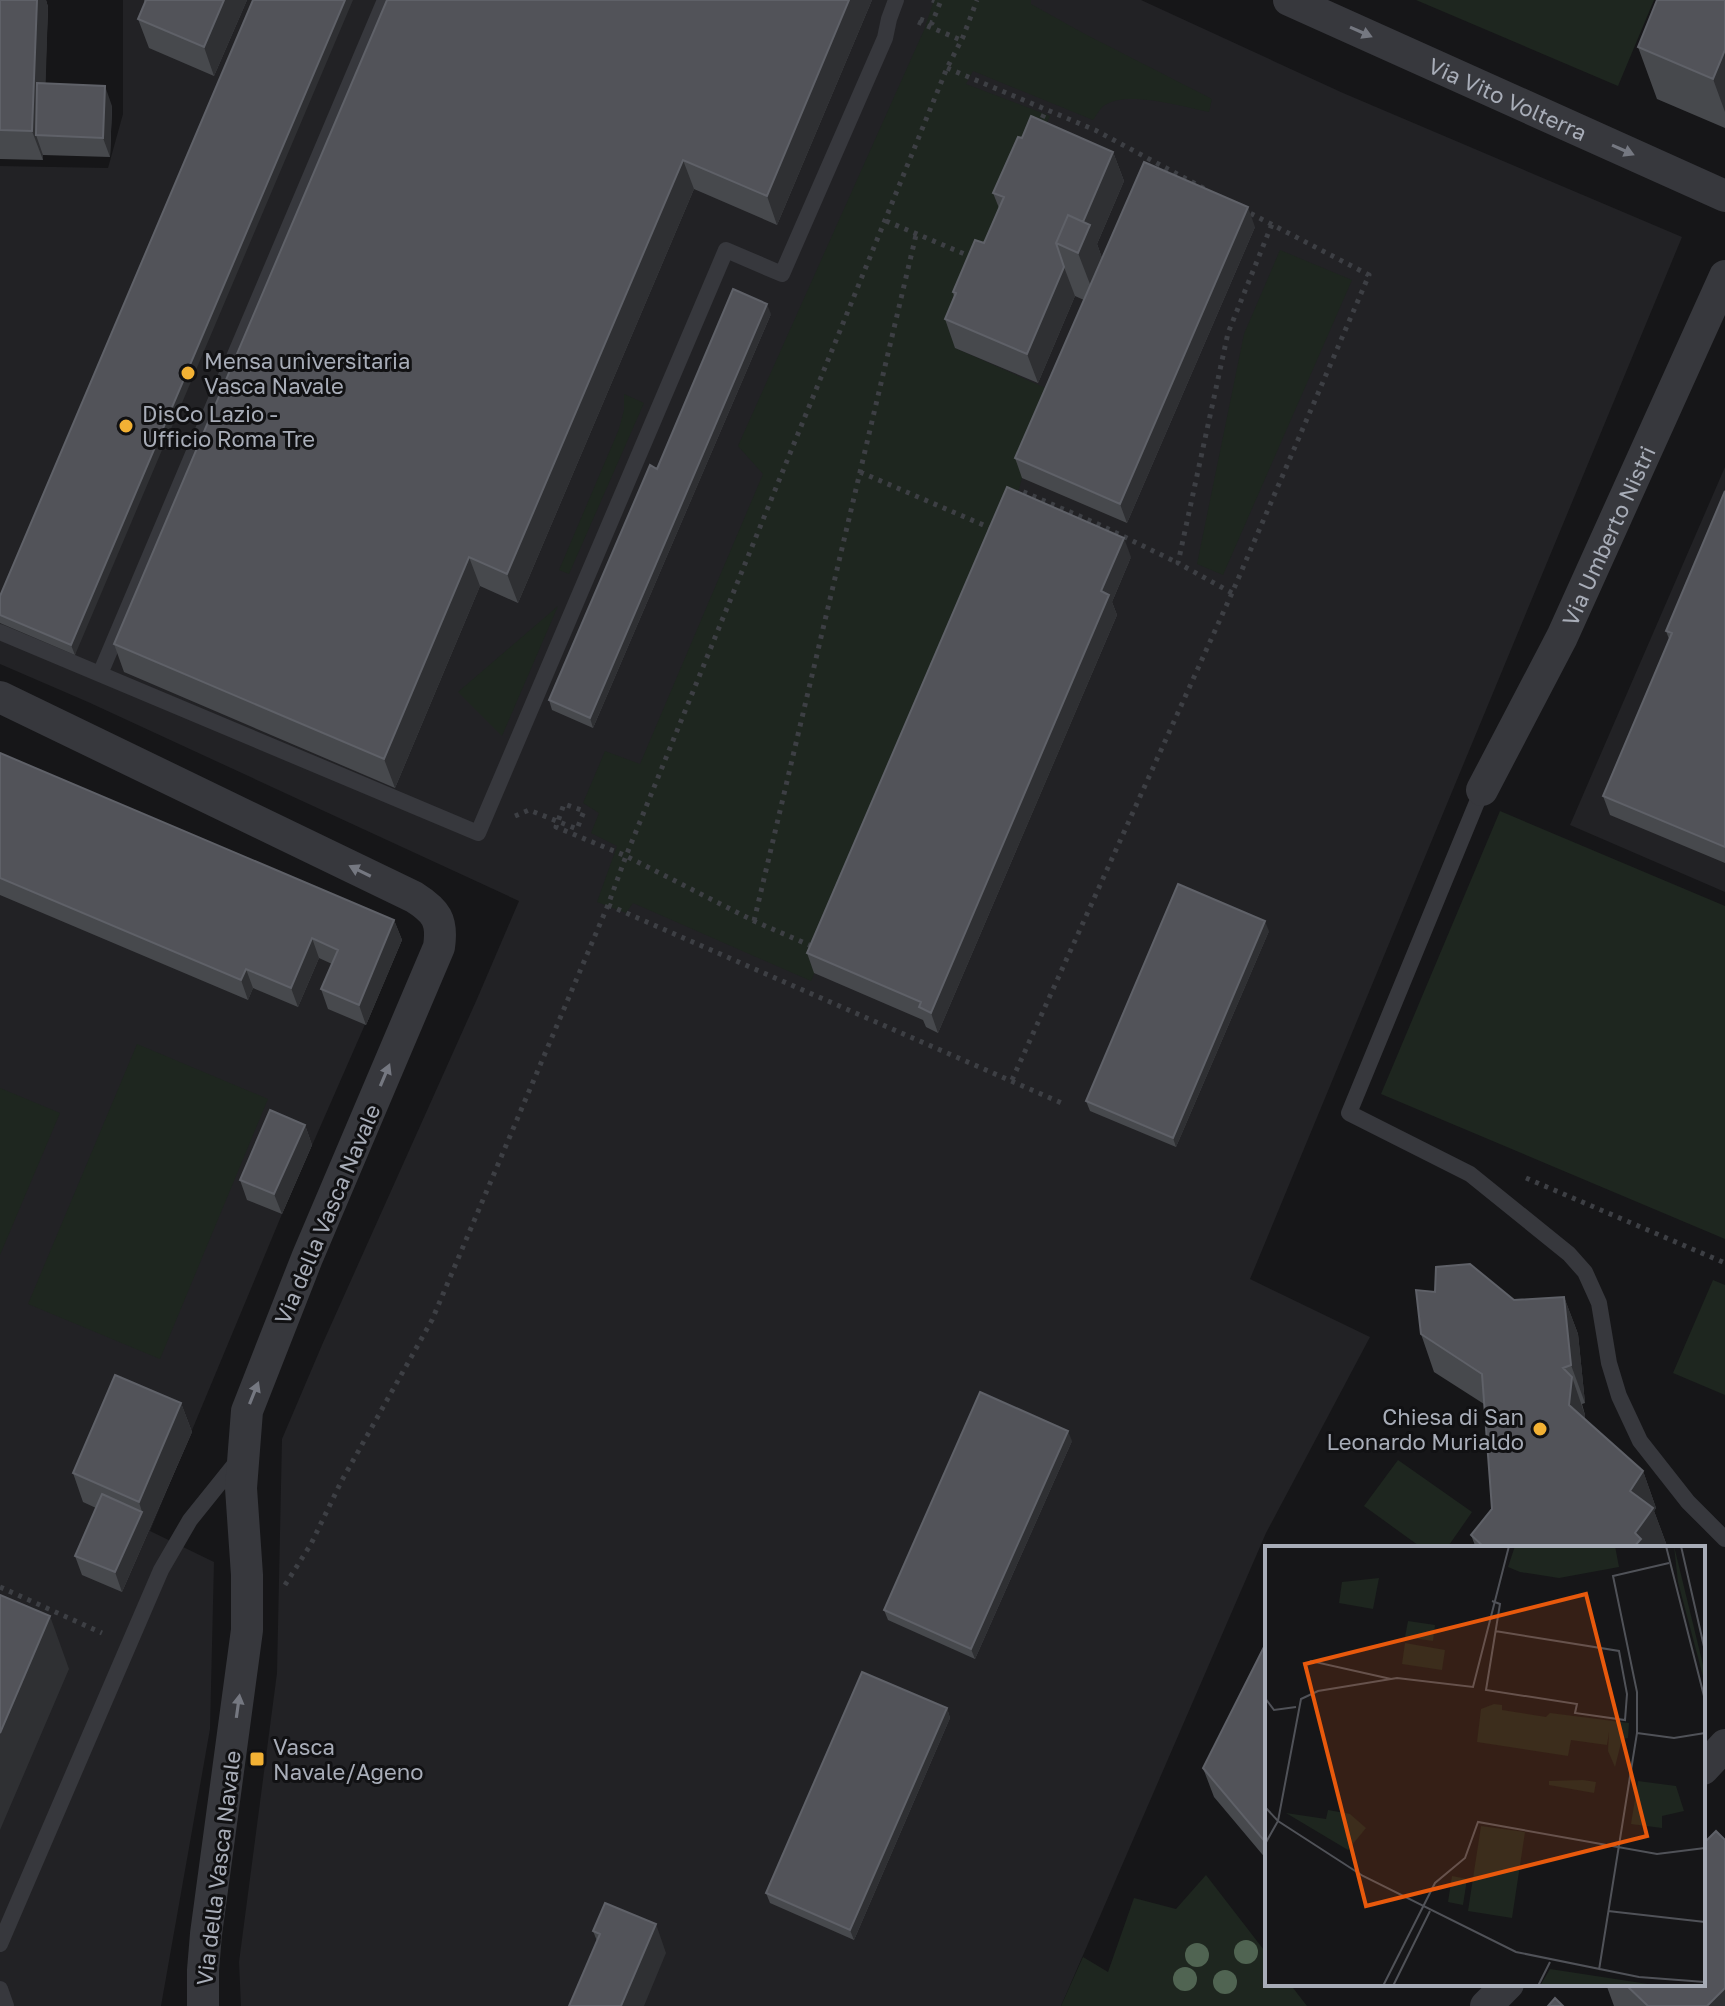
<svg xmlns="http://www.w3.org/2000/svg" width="1725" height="2006" font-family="'Golos Text',sans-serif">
<rect width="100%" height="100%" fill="#161618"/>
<path fill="#222225" d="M123 0H1141L1343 93 1682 237 1250 1279 1370 1337 1266 1533 1061 2006H241L239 1962 277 1673 282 1439 322 1345 477 999 519 901 88 702 0 664V166L108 168 123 114Z
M1725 467V892L1570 825Z
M0 770 402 940 282 1214 150 1531 214 1562 210 1729 161 2006H0Z"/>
<path fill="#1e261f" d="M934 0H1031V4L1083 33 1212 99 1209 112C1184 107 1128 90 1105 105 1100 108 1096 116 1093 120L973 71 966 84 1050 116 963 321 955 348 1059 394 1022 478 1014 507 811 981 633 903 626 913 597 902 617 846 591 833 599 813 583 803 605 751 640 764 763 474 738 446 924 30Z
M1416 0H1654L1618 86Z
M1280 250 1352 280 1223 575 1197 564 1244 334Z
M624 394 644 403 569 574 559 570 619 429 624 410Z
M558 606 502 736 458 692Z
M1500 811 1725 906V1239L1381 1094Z
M137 1044 268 1099 160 1359 28 1304Z
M0 1088 60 1113 0 1255Z
M1713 1280 1725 1285V1395L1673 1373Z
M1398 1460 1472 1512 1447 1548H1422L1364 1506Z
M1206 1875 1267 1954V1984H1290L1307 2006H1061L1083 1957 1108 1972 1134 1898 1176 1909Z"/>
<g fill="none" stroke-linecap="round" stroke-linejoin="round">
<path stroke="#3d3f44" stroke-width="5" stroke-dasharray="4 6" stroke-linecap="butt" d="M920 19 932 23 940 3 932 0
M918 22 961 40
M947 68 1095 130 1207 190
M1038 127 1046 110
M886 221 974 258
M860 472 995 530
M1017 495 1019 490 1100 525 1178 563
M1232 593 1178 563 1228 333 1272 224
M515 816 529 810 577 829 584 811 564 804 556 827 626 856 754 921 816 948
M608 905 1064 1104
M754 921 916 235
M1012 1080 1232 593 1369 275 1244 210
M1526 1178 1725 1263
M285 1585 311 1544 341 1482 432 1320 608 905 626 856 947 68 963 37 977 0
M0 1587 102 1633"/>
<path stroke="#37383d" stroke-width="16" d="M0 632 478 833 726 250 782 274 885 38 889 19 896 0
M100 674 385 0
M1482 790 1349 1113 1470 1174 1569 1254 1585 1272 1599 1303 1609 1363 1619 1396 1640 1441 1688 1502 1725 1539
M0 1944 161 1570 190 1520 239 1459
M0 1989 6 2006"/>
<g stroke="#37383d" stroke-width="32">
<path id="s1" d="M1289 0 1725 196"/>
<path d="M0 697 414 897C436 911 443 920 439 947L307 1258 247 1411 241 1488 247 1575V1630L206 1934 203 1970V2006"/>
<path id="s2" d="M1482 790 1562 637 1725 276"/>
<path d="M1703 1769 1725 1745"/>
<path d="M1486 2006 1508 1984"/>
</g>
</g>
<g fill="#506452">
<circle cx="1246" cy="1952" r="12"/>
<circle cx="1197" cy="1955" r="12"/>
<circle cx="1185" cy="1979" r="12"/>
<circle cx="1225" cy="1982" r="12"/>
</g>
<path fill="#47494d" d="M0 0H46L48 7 45 84 112 106 110 157 43 155V160L0 159Z
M144 0H247L214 76 149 48 138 19 145 3Z
M253 0 75 655 0 623V596Z
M387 0H872L777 225 694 189 518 603 480 586 395 788 124 672 114 644Z
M1725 0V128L1657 99 1638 47Z
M1022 138 1113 152 1124 181 1097 244 1102 258 1255 227 1127 523 1022 478 1015 458 1084 300 1075 296 1038 383 955 348 945 319 954 297 953 292 984 243 999 208 993 193Z
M771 314 593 728 552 710 549 700 657 469Z
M1725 491V863L1610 815 1603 796 1669 639 1666 631Z
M1131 557 1112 602 1117 615 938 1033 926 1027 923 1020 814 973 807 953Z
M0 753 394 920 402 940 366 1025 328 1009 321 989 332 964 319 958 298 1007 253 988 248 1000 0 895Z
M1269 931 1176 1147 1090 1111 1086 1101Z
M305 1125 312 1145 282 1214 247 1200 240 1180Z
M1564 1297 1578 1334 1585 1403 1582 1404 1585 1415V1419L1643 1471 1656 1508 1654 1511 1667 1546 1665 1548H1476L1471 1535 1492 1509 1484 1404 1434 1372 1421 1334 1514 1300Z
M181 1403 192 1432 122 1592 82 1575 75 1556 96 1508 83 1502 73 1473Z
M1072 1441 975 1659 888 1620 884 1610Z
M1267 1641V1860L1214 1797 1203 1768Z
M947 1708 950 1718 854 1940 770 1903 766 1893Z
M593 1931 666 1953 597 1941Z
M1606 1984H1703L1725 2006H1614Z"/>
<path fill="#2f3033" d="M37 0H46L48 7 44 136 36 135 43 155V160L32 131Z
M224 0H247L214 76 204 47Z
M345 0H353L75 655 71 645Z
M849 0H872L777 225 767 196Z
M1725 50V112L1713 79Z
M105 86 112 106 110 157 103 138Z
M1113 152 1124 181 1097 244 1109 278 1098 305 1078 253 1071 250Z
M683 160 694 189 518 603 507 574Z
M1248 207 1255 227 1127 523 1120 504Z
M1064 267 1075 296 1038 383 1027 354Z
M767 304 771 314 593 728 590 718Z
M1124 538 1131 557 1112 602 1117 615 938 1033 931 1013 1101 591Z
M469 557 480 586 395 788 384 759Z
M394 920 402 940 366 1025 359 1005Z
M1265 921 1269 931 1176 1147 1173 1138Z
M312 938 319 958 298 1007 291 988Z
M246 969 253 988 248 1000 241 980Z
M305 1125 312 1145 282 1214 274 1194Z
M1564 1297 1578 1334 1585 1403 1571 1365Z
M1572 1377 1585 1415 1583 1442 1569 1405Z
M181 1403 192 1432 122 1592 115 1572 142 1512 139 1502Z
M1068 1431 1072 1441 975 1659 971 1649Z
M1643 1471 1656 1508 1654 1511 1667 1546 1665 1548H1633L1630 1491Z
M50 1616 69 1669 0 1830V1733Z
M947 1708 950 1718 854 1940 850 1930Z
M656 1924 666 1953 644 2006H621Z
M1725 1988V2006H1707Z"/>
<path fill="#525359" stroke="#5f6168" stroke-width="2" d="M0 0H37L32 131 0 130Z
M146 0H224L204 47 138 19Z
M253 0H345L71 645 0 615V596Z
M387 0H849L767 196 683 160 507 574 469 557 384 759 114 644Z
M1657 0H1725V50L1713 79 1638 47Z
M37 83 105 86 103 138 36 135Z
M1031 116 1113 152 1083 222 1068 215 1056 243 1064 267 1027 354 945 319 956 293 953 292 975 240 984 243 1004 197 993 193 1018 137 1022 138Z
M1144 162 1248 207 1120 504 1015 458Z
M1068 215 1090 225 1078 253 1056 243Z
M733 289 767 304 590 718 549 700 650 465 657 469Z
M1007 487 1124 538 1101 591 1109 595 931 1013 919 1007 921 1002 807 953Z
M1725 491V847L1603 796 1672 633 1666 631Z
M0 753 394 920 359 1005 321 989 338 950 312 938 291 988 246 969 241 980 0 878Z
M1178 884 1265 921 1173 1138 1086 1101Z
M270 1110 305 1125 274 1194 240 1180Z
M1470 1264 1514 1300 1564 1297 1571 1365 1563 1368 1572 1377 1569 1405 1643 1471 1630 1491 1653 1508 1635 1533 1641 1539 1633 1548H1485L1471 1535 1492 1509 1482 1374 1421 1334 1416 1290 1435 1292 1436 1267Z
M115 1375 181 1403 139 1502 73 1473Z
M980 1392 1068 1431 971 1649 884 1610Z
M102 1494 142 1512 115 1572 75 1556Z
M0 1595 50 1616 0 1733Z
M1267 1641V1844L1203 1768Z
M862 1672 947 1708 850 1930 766 1893Z
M1716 1831 1725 1840V1988L1707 2006H1648L1625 1984H1703V1844Z
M605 1903 656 1924 621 2006H569L600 1934 593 1931Z
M1555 1998 1563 2006H1548Z"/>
<defs><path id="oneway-solid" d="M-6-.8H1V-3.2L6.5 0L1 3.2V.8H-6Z" transform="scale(2)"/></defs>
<g fill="#757881">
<use href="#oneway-solid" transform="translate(1361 32) rotate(24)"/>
<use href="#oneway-solid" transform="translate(1623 150) rotate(24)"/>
<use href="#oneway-solid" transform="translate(360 871) rotate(-154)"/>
<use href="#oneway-solid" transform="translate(385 1075) rotate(-67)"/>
<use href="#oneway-solid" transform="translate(254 1393) rotate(-68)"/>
<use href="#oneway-solid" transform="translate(238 1706) rotate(-82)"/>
</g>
<g fill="#f2b134" stroke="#111113" stroke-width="3">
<circle cx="188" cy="373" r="8"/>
<circle cx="126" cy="426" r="8"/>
<circle cx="1540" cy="1429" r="8"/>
<rect x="249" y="1751" width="16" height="16" rx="4"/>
</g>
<g text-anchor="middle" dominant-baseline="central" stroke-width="6" stroke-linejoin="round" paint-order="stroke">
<g font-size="22" fill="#a8adb8" stroke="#111113">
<text stroke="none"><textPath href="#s1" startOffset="240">Via Vito Volterra</textPath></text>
<text stroke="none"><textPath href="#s2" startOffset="284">Via Umberto Nistri</textPath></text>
<text transform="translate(327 1214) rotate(-67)">Via della Vasca Navale</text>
<text transform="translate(218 1868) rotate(-83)">Via della Vasca Navale</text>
</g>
<g font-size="22" fill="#a8adb8" stroke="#111113" text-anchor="start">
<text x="204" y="360">Mensa universitaria<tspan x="204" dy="25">Vasca Navale</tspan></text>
<text x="142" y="413">DisCo Lazio -<tspan x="142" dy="25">Ufficio Roma Tre</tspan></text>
<text x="1524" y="1416" text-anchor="end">Chiesa di San<tspan x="1524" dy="25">Leonardo Murialdo</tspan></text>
<text x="273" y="1746">Vasca<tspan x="273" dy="25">Navale/Ageno</tspan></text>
</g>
</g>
<g transform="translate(1265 1546)">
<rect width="440" height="440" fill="#161618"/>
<path d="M250 0H350L354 21 294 32 255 26 243 21ZM409 0 440 127V138L413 36ZM114 32 108 63 74 57 77 36ZM143 75 170 79 168 95 140 91ZM140 97 180 104 177 124 137 118ZM229 158 237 159V164L281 171 285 167 364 177 363 192 357 193 350 221 343 205 344 186 342 199 306 194 303 210 212 196 216 163ZM284 235 318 234 331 236 329 247 284 239ZM373 235 411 240 419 265 397 270V282L366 278ZM63 264 85 268 101 282 83 304 21 267 61 273ZM216 280 260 286 247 372 203 365ZM187 330 202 333 198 359 183 356ZM285 423 396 440H275Z" fill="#1e261f"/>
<path fill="none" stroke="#505258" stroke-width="2" d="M401 0 440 154M416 0 440 105M227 55 235 58 221 144 312 158 310 167 360 174 362 148 354 105 230 85M39 120 46 115 126 133M0 152 9 164 31 161M372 187 409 192 440 187M0 261 13 275 98 330 251 406 374 431 440 436M0 298 13 275 36 153 53 145 132 132 208 141 244 0M343 365 440 376M334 424 372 187V146L348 30 404 17M118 440 170 337 200 312 213 276 392 308 440 302M128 440 165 365M273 440 285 416"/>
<path fill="#e8590c" fill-opacity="0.15" stroke="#e8590c" stroke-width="4" d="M321 48 382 290 101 360 40 118Z"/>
<rect width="440" height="440" fill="none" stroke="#a8adb8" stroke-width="4"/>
</g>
</svg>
